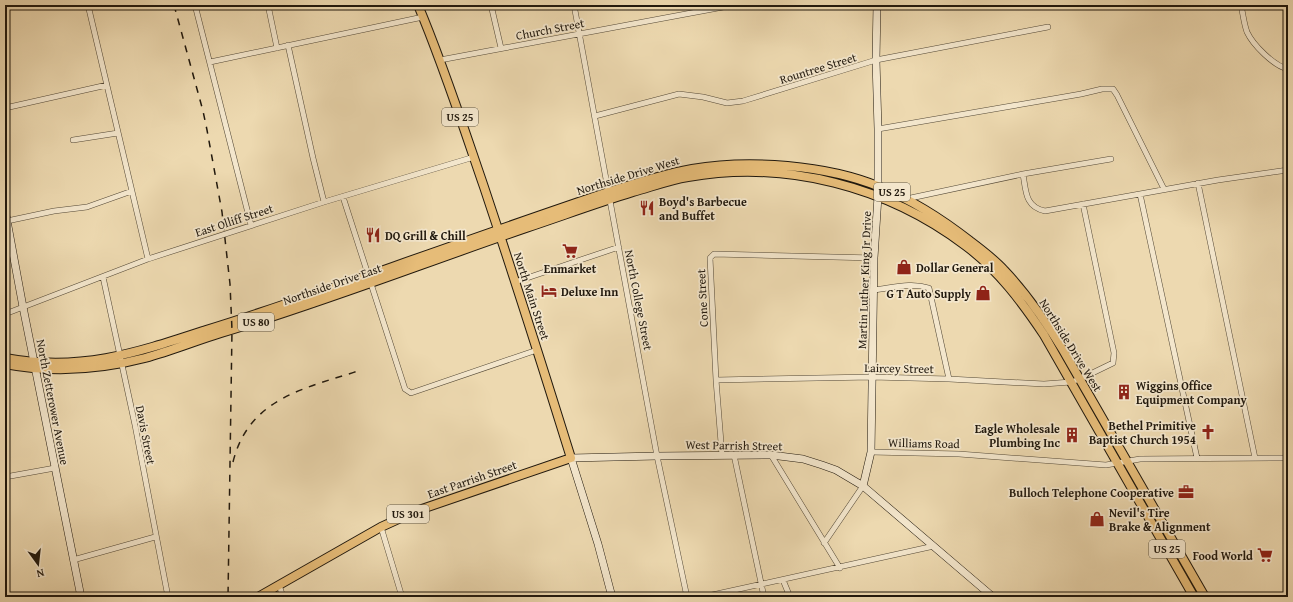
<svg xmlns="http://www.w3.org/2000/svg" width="1293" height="602" font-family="'Gentium Book Plus',serif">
<rect width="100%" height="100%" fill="#edd9b0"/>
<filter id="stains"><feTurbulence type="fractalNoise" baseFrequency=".005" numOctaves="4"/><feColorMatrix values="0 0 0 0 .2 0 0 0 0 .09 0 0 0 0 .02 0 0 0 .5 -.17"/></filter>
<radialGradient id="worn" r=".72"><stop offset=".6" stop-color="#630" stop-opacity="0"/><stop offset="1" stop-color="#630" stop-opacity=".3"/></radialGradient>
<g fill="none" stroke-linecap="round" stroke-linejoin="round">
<defs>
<path id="street" d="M88 5 148 259
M195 5 251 225
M268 5 277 48
M491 5 501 48
M574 5 657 456 687 597
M1241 5C1243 14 1244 24 1247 32 1253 45 1274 66 1288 69
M288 45 313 158 324 202
M440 60 734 5
M210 62 423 17
M5 108 107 85
M595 116 679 94 703 97 727 103 743 101 876 60 1048 27
M878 129 1081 94 1102 89H1113L1117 95 1164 189
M73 140 118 133
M1023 174C1026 191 1025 207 1045 211L1218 180 1288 170
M1198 183 1255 458
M1140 194 1197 458
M343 197 405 389 411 393 537 350
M906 199 1023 174 1111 159
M7 221 54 211 87 207 132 191
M103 277 135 425 168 597
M515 282 619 247
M873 290C892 288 911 282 929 288L949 379
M5 314 148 259 324 202 474 157
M716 380 872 377 949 379 1044 384 1071 382 1080 379 1113 363 1114 353 1083 204
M871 452 959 454 1106 465 1140 459 1288 458
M722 455 716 380 710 258 714 254 874 258
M734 455 764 597
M771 455 840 568
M5 477 55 468
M381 527 402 597
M824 543 863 486
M73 560 155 537
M783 580 790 597
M279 585 283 597
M703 597 934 546"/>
<path id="secondary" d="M5 210 23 307 81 597
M863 486 871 452 874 258 878 196V129L876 60 877 5
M612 597 598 544 571 458 657 456 771 455 803 459 822 465 836 470 863 486 993 597"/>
<path id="primary" d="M5 358C80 372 136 353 206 330 246 318 285 304 324 291 418 258 513 224 608 192 636 183 664 174 692 169 749 159 827 165 880 187 912 200 942 219 970 241 982 250 994 259 1004 270 1027 294 1046 322 1063 350L1205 597
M5 364C52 373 99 370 145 358 171 351 195 341 221 333 324 302 424 263 526 228 562 216 597 203 633 192 651 187 669 180 688 177 786 160 887 186 966 246 998 270 1022 302 1044 335L1194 597
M258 597 381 527 416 511 571 458C543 368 514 277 484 187 463 126 443 64 418 5"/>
</defs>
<use href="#street" stroke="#534836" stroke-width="6"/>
<use href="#secondary" stroke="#20180d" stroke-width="8"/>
<use href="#primary" stroke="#20180d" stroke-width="10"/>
<use href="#street" stroke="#f3e6cc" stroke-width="5"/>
<use href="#secondary" stroke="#f3e6cc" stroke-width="7"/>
<use href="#primary" stroke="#e6bc78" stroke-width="8"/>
<path stroke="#20180d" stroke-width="1.5" stroke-dasharray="7 7" stroke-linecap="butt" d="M174 5 203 111 207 130 222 212 230 284 232 330 228 597
M233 462C249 397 307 388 361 370"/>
</g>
<defs>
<symbol id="restaurant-bare" viewBox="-9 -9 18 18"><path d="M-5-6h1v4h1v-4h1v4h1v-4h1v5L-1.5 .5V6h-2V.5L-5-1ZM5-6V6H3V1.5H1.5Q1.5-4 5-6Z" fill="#8f2418" stroke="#f3e6cc" stroke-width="2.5" paint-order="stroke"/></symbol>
<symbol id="supermarket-bare" viewBox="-9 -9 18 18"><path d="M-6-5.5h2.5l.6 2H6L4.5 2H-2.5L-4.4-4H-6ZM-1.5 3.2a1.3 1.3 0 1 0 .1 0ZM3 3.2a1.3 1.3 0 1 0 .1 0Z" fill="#8f2418" stroke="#f3e6cc" stroke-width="2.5" paint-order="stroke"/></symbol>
<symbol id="shop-bare" viewBox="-9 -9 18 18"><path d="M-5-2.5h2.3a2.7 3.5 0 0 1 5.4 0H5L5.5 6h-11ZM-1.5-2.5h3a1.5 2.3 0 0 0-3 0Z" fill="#8f2418" stroke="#f3e6cc" stroke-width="2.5" paint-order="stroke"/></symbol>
<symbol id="hotel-bare" viewBox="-9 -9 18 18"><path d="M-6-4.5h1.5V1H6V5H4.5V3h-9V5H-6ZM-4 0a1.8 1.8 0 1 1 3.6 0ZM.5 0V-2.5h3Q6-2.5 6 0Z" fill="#8f2418" stroke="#f3e6cc" stroke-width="2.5" paint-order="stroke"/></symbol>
<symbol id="building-bare" viewBox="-9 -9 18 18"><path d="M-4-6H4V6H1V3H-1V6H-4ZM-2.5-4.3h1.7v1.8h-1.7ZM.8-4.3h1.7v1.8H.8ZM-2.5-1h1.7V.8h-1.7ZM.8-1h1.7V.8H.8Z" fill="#8f2418" stroke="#f3e6cc" stroke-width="2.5" paint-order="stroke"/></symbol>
<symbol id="church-bare" viewBox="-9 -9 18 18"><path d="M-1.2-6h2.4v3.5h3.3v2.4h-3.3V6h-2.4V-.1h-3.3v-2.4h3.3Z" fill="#8f2418" stroke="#f3e6cc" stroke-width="2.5" paint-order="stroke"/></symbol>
<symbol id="office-bare" viewBox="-9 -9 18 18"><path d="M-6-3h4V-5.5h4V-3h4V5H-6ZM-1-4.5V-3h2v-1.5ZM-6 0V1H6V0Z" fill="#8f2418" stroke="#f3e6cc" stroke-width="2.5" paint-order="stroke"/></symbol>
</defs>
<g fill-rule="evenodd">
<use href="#restaurant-bare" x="636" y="197" width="22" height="22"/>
<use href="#restaurant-bare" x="362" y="224" width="22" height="22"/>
<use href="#supermarket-bare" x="559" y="240" width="22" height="22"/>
<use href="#shop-bare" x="893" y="256" width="22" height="22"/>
<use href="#hotel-bare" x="538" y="280" width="22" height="22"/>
<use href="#shop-bare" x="972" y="282" width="22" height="22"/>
<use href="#building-bare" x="1113" y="381" width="22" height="22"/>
<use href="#church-bare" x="1197" y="421" width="22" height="22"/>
<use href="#building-bare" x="1061" y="424" width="22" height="22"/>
<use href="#office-bare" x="1175" y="481" width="22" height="22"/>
<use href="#shop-bare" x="1086" y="508" width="22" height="22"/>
<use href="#supermarket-bare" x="1254" y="544" width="22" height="22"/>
</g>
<g text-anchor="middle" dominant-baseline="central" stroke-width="3.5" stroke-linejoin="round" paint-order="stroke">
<g fill="#f3e6cc" stroke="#5f5646" stroke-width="1">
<rect x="442" y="108" width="36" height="18" rx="3"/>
<rect x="874" y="183" width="36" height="18" rx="3"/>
<rect x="238" y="313" width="36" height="18" rx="3"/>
<rect x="387" y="505" width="42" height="18" rx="3"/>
<rect x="1149" y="540" width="36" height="18" rx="3"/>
</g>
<g font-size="11" font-weight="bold" fill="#20180d">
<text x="460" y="117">US 25</text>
<text x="892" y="192">US 25</text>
<text x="256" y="322">US 80</text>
<text x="408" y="514">US 301</text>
<text x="1167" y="549">US 25</text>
</g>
<g font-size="12" fill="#20180d" stroke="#f3e6cc">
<text transform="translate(550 29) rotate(-11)">Church Street</text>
<text transform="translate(818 68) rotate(-17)">Rountree Street</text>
<text transform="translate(628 175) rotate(-17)">Northside Drive West</text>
<text transform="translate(234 220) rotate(-18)">East Olliff Street</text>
<text transform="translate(864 280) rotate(-88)">Martin Luther King Jr Drive</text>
<text transform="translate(332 284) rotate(-19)">Northside Drive East</text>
<text transform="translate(532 296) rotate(72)">North Main Street</text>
<text transform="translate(702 298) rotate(-93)">Cone Street</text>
<text transform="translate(639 300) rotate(79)">North College Street</text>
<text transform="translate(1071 345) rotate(58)">Northside Drive West</text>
<text transform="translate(899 368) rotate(1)">Laircey Street</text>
<text transform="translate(53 402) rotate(79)">North Zetterower Avenue</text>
<text transform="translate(146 435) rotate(79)">Davis Street</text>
<text transform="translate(924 443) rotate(1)">Williams Road</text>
<text transform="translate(734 445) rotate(1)">West Parrish Street</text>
<text transform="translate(472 479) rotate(-19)">East Parrish Street</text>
</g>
<g font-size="12" font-weight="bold" fill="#20180d" stroke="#f3e6cc" text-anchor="start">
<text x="659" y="201">Boyd's Barbecue<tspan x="659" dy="14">and Buffet</tspan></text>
<text x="385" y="235">DQ Grill &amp; Chill</text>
<text x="916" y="267">Dollar General</text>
<text x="570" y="268" text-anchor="middle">Enmarket</text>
<text x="561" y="291">Deluxe Inn</text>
<text x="971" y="293" text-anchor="end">G T Auto Supply</text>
<text x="1136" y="385">Wiggins Office<tspan x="1136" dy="14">Equipment Company</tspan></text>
<text x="1196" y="425" text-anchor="end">Bethel Primitive<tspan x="1196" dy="14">Baptist Church 1954</tspan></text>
<text x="1060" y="428" text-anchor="end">Eagle Wholesale<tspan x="1060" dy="14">Plumbing Inc</tspan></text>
<text x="1174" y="492" text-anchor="end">Bulloch Telephone Cooperative</text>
<text x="1109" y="512">Nevil's Tire<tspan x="1109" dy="14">Brake &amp; Alignment</tspan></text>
<text x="1253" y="555" text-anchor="end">Food World</text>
</g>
</g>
<rect width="1293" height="602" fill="none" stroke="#edd9b0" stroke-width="20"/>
<rect x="6" y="6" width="1281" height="590" fill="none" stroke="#20180d" stroke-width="2"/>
<rect x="10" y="10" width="1273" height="582" fill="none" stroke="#20180d"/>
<g transform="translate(38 564) rotate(165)" stroke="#f3e6cc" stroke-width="3" paint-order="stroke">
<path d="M0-3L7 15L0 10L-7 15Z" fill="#20180d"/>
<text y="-6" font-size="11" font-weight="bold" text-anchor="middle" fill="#20180d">N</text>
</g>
<rect width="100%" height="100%" filter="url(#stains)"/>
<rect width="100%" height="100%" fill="url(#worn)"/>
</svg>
